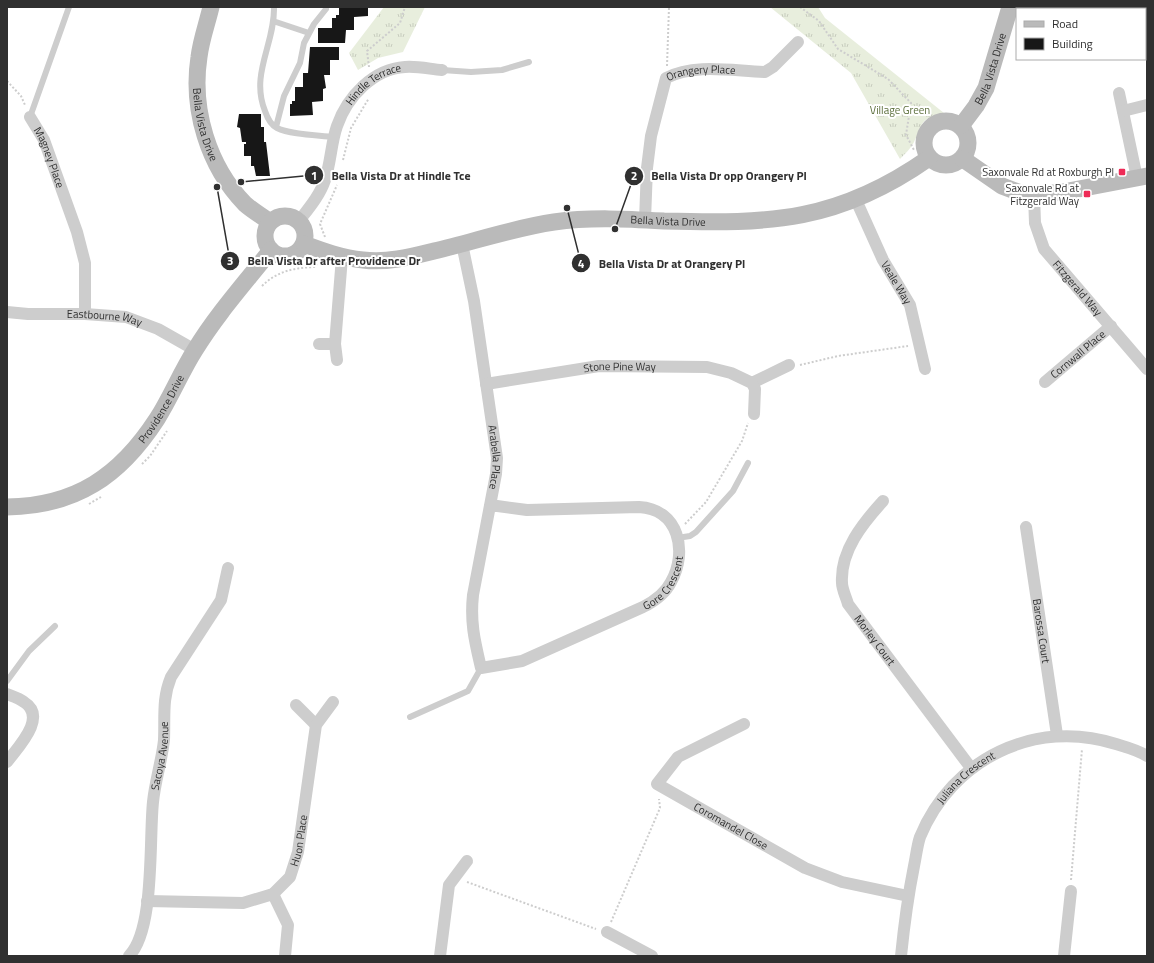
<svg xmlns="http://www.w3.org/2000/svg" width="1154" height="963" font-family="'Titillium Web',sans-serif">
<defs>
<pattern id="grass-tufts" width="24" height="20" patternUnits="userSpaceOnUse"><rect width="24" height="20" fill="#e8eedd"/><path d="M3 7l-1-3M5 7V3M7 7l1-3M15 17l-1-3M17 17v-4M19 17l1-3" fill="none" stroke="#c7ccbe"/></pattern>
</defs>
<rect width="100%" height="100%" fill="#fff"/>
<path fill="url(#grass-tufts)" d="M384 7H425L403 52 378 58 358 70 349 53Z
M770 7H818L825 18 944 113C919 119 924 122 914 142 911 148 905 154 900 159L851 73Z"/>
<path fill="#171717" d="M339 7H368V16L354 17V30H346L345 43H318V28H332V18H336V15H339Z
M310 47H339V60H330V75H324L326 88 323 89V101L312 102 313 115 290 116V104H292V101H295V87H303V73H308Z
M239 114H261V127H264V142H266L270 176H256L254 166H251V156H244V144H246V142H242L240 128 237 127Z"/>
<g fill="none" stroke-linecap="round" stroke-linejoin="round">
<path stroke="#cdcdcd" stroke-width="2" stroke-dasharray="2 2" stroke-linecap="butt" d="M800 7 819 21 838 49 888 79 911 103 906 135 914 150
M667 66 669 7
M369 67 367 51 400 23 405 7
M7 81 21 96 25 105
M343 160 351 128 369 98
M325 237 320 224 337 185
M262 286C277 271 294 268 314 267L317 264
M800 365 838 356 908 346
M142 464 150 456 167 431
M89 504 101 497
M685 524 706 502 742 441 748 423
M1071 880 1082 749
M467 882 596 929
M611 922 660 808 659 799"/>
<path stroke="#cdcdcd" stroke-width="6" d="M274 7C275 44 250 74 265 111 267 117 271 125 277 128 291 135 318 135 334 137
M273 21 309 33
M442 70 471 72 502 70 529 62
M30 117 69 7
M276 127 284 96 300 63 304 43 314 24 326 9
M677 538 690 536 696 532 733 491 748 463
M7 681 29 651 55 626
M410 717 468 691 481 668"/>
<g stroke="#cdcdcd" stroke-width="12">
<path d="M1119 93 1137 178"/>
<path d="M1123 111 1147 105"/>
<path id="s1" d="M30 117 44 140 77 232 85 263V314"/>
<path id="s2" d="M1034 195 1035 223 1044 249 1147 369"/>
<path id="s3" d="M856 200 883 260 910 305 925 369"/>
<path id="s4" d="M645 220 647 168 651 136 666 78C695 63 732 71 765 72L773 67 798 42"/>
<path id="s5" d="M299 221C309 208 320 195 325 180 331 162 331 143 337 126 347 97 373 69 405 67 417 66 430 69 442 70"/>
<path id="s6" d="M462 244 474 301 497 458 496 474 473 595C470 623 475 642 481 668L522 661 643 607C655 601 665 594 671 582 688 552 679 509 639 507L527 510 490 505"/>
<path id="s7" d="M7 312 28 314H85L126 317 158 329 195 350"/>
<path d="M319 344H335"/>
<path d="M337 360 335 344 342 257"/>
<path id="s8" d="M1045 382 1111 326"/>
<path d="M752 383 789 365"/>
<path id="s9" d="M486 384 599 366 707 367 731 373 752 383 755 389 754 414"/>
<path id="s10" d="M883 501C863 523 840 551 842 583 842 589 846 597 848 604L971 768"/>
<path id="s11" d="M1026 527 1057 735"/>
<path d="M7 694C12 696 19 698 24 702 48 717 18 747 7 762"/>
<path d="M296 705 316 725"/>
<path id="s12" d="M744 724 678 757 657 784 805 868 842 882 908 896"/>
<path d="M273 894 288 925 285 956"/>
<path id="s13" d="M147 901 243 903 273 894 290 877 298 852 316 725 333 702"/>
<path d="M607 932 652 956"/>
<path id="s14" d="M129 956C155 930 149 840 153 802 155 781 162 760 164 740 165 716 162 699 171 677L221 600 228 568"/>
<path d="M440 956 449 885 467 861"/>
<path id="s15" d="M901 956C904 926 908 896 914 866 916 857 917 846 920 837 952 759 1035 718 1116 744 1126 747 1138 750 1147 756"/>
<path d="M1064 956 1071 891"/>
</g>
<g stroke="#bababa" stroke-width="17">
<path id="s16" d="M211 7C207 24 201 40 199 57 191 109 208 166 245 204 253 211 262 216 270 222"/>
<circle cx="946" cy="143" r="22"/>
<path id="s17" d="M961 126 976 106 986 88 1010 7"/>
<path d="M963 159 1002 186 1018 192 1034 195 1063 192 1147 176"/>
<circle cx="285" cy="236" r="20"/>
<path id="s18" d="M304 244C323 251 342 258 363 260 387 263 410 257 434 251 473 242 513 228 554 222 590 217 627 219 664 221 771 224 838 222 929 158"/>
<path id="s19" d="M7 507C76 506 120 476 157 419 171 397 181 372 195 350 217 314 245 283 271 250"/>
</g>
</g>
<g fill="#ee2b57" stroke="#fff" stroke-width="1.5">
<rect x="1118" y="168" width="8" height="8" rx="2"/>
<rect x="1083" y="190" width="8" height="8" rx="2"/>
</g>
<g text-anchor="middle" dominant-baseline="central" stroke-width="4" stroke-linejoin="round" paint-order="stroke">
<g font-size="11" fill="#303030" stroke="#fff">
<text stroke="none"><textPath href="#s17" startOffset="65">Bella Vista Drive</textPath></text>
<text stroke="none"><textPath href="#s4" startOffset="180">Orangery Place</textPath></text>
<text stroke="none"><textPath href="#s5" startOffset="162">Hindle Terrace</textPath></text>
<text stroke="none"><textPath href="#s16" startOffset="120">Bella Vista Drive</textPath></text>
<text stroke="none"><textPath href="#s1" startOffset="45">Magney Place</textPath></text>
<text stroke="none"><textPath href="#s18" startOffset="371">Bella Vista Drive</textPath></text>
<text stroke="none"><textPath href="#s3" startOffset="92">Veale Way</textPath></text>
<text stroke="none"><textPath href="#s2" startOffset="107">Fitzgerald Way</textPath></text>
<text stroke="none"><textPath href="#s7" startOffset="98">Eastbourne Way</textPath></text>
<text stroke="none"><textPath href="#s8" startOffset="43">Cornwall Place</textPath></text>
<text stroke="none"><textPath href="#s9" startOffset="135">Stone Pine Way</textPath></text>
<text stroke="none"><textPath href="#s19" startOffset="193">Providence Drive</textPath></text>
<text stroke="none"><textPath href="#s6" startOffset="216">Arabella Place</textPath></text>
<text stroke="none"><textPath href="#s6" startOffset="637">Gore Crescent</textPath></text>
<text stroke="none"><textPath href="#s11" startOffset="105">Barossa Court</textPath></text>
<text stroke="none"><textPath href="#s10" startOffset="161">Morley Court</textPath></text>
<text stroke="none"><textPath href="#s14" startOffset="205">Sacoya Avenue</textPath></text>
<text stroke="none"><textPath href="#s15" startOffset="197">Juliana Crescent</textPath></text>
<text stroke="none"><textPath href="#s12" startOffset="193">Coromandel Close</textPath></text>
<text stroke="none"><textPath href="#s13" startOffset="189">Huon Place</textPath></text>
</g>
<g font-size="11" fill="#5b6e3b" stroke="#fff">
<text x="900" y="110">Village Green</text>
</g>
<g font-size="11" fill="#303030" stroke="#fff" text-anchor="end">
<text x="1114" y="172">Saxonvale Rd at Roxburgh Pl</text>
<text x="1079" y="188">Saxonvale Rd at<tspan x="1079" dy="13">Fitzgerald Way</tspan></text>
</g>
</g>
<path fill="none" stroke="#303030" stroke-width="1.5" d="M241 182L314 175M615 229L634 176M217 187L230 261M567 208L581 263"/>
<g fill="#303030" stroke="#fff" stroke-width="1.5">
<circle cx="241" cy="182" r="4"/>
<circle cx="615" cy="229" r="4"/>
<circle cx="217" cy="187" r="4"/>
<circle cx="567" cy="208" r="4"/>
<circle cx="314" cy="175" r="10"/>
<circle cx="634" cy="176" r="10"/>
<circle cx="230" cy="261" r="10"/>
<circle cx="581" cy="263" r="10"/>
</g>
<g font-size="12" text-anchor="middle" font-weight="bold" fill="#fff">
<text x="314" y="180">1</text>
<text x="634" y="180">2</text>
<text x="230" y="265">3</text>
<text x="581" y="268">4</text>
</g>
<g font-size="12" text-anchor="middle" font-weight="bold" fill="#303030" stroke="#fff" stroke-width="4" stroke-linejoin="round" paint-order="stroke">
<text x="401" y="180">Bella Vista Dr at Hindle Tce</text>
<text x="729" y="180">Bella Vista Dr opp Orangery Pl</text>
<text x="334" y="265">Bella Vista Dr after Providence Dr</text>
<text x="672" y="268">Bella Vista Dr at Orangery Pl</text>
</g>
<rect width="1154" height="963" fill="none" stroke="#303030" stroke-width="16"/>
<rect x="1016" y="8" width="130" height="52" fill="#ffffff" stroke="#acacac"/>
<rect x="1024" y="21" width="20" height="6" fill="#bababa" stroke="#acacac"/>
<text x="1052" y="28" font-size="12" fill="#303030">Road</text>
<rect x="1024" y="38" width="20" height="12" fill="#171717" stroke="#acacac"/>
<text x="1052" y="48" font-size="12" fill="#303030">Building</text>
</svg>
